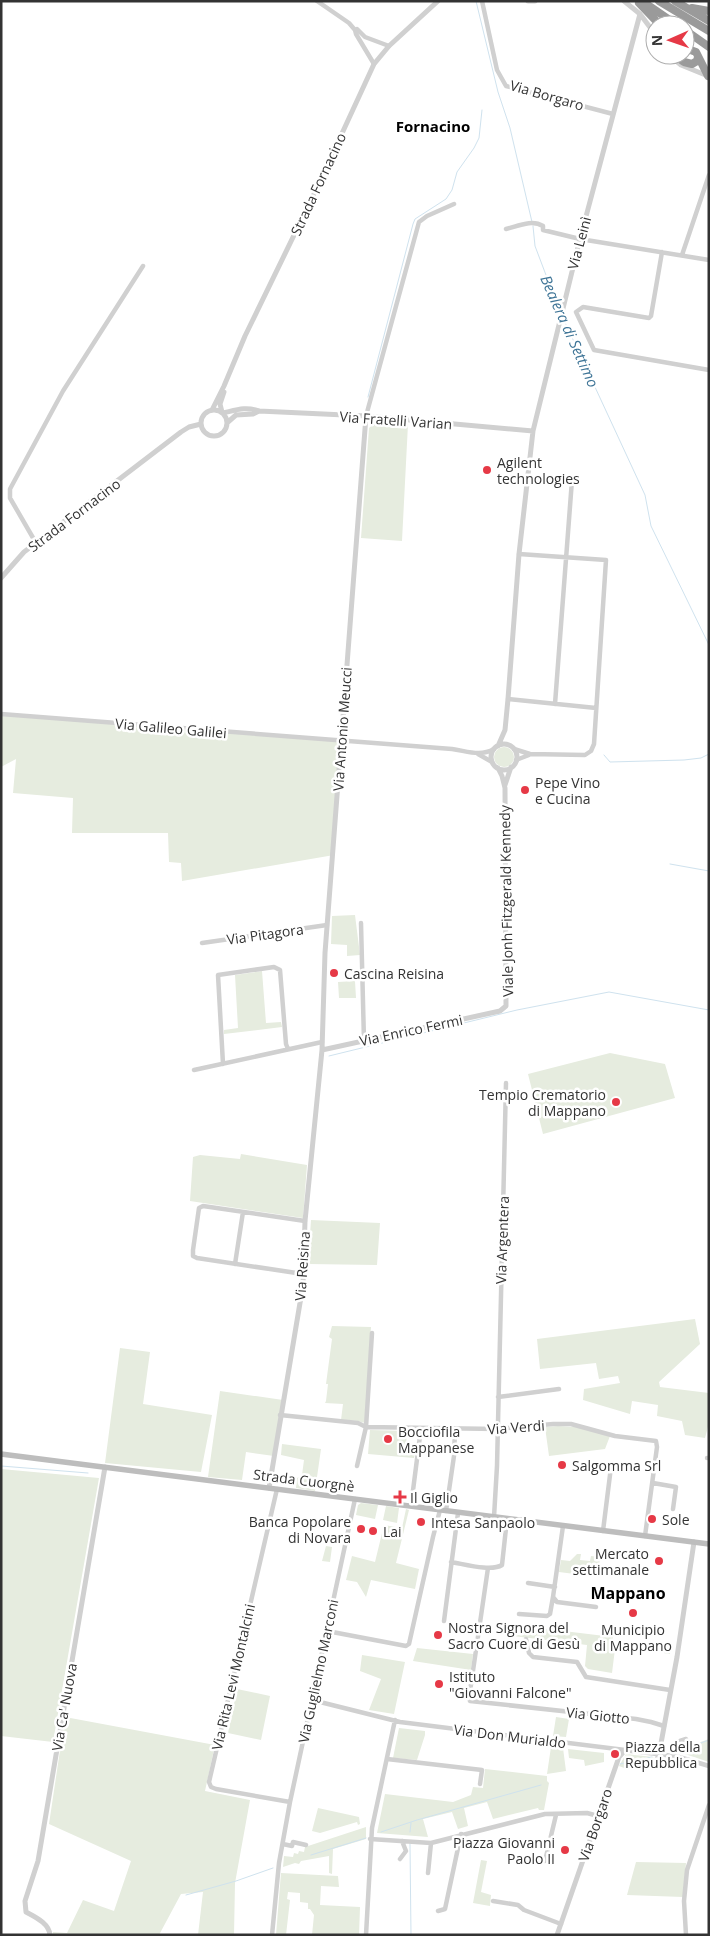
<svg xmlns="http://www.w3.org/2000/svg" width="710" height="1936" font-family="'Open Sans',sans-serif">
<rect width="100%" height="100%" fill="#fff"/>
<path fill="#e6ecdf" d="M376 422 408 424 402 541 361 538 369 428Z
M1 715 342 742 334 855 182 881 181 863 169 862 168 833H72L73 798 13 793 16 759 1 767Z
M494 757a10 10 0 1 1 20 0a10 10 0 1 1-20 0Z
M355 915 360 955 347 956V945L331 944 332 916Z
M262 971 266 1023 281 1022 282 1027 224 1034V1030L238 1028 235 975Z
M355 981 356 998H339L338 982Z
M610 1053 665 1064 675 1098 543 1134 528 1074Z
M241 1154 307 1165 303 1218 190 1201 193 1157 200 1155 240 1159Z
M311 1220 380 1223 377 1265 308 1264Z
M695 1319 700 1344 659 1382 660 1387 709 1393V1423L705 1438 685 1435 682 1421 657 1416 658 1405 632 1401 630 1414 583 1400 584 1389 620 1383 618 1376 599 1379 596 1363 540 1369 537 1339Z
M332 1326 371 1327 365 1423 358 1421 341 1420 343 1404 325 1403 326 1401 328 1384H326L332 1339 329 1337Z
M120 1348 150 1352 143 1404 212 1415 201 1472 105 1463Z
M220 1391 283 1400 274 1456 246 1452 242 1480 208 1477Z
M558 1426 576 1427 610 1436 605 1449 549 1456 545 1427Z
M370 1430 407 1431 406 1446 416 1447 414 1458 368 1454Z
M282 1444 321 1449 315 1491 296 1488 297 1478 302 1475 304 1460 281 1455Z
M1 1469 99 1478 53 1742 1 1736Z
M361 1503 378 1505 375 1519 356 1515 358 1505Z
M386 1506 399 1508 397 1523 383 1520Z
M406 1509 409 1510 408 1514 396 1563 419 1569 415 1589 371 1580 366 1597 357 1582 346 1580 352 1556 375 1562 384 1525 402 1528Z
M326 1546 332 1547 330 1562 322 1561Z
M577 1554H581L580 1560 590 1561 591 1556 600 1557 598 1577 559 1572 561 1560 570 1561Z
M514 1625 613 1637 612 1649H615L612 1673 588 1669 585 1666 587 1645 513 1636Z
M638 1643 670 1647V1654L637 1649Z
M417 1648 473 1654 471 1670 413 1661Z
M362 1655 405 1662 394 1714 369 1710 381 1679 360 1671Z
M237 1689 270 1696 261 1740 228 1733Z
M65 1717 215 1745 205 1791 250 1800 235 1883 234 1935H198L203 1892 181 1894 159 1935H53V1932L67 1933 83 1900 114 1911 131 1861 49 1824Z
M556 1717 569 1719 566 1737 553 1736Z
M399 1728 425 1731V1735L417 1760 393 1758Z
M709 1739V1762L679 1752 681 1749Z
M551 1747 563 1748 566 1771 547 1774Z
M568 1749 604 1753V1762L585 1766 584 1760 569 1758Z
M626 1754 653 1757 654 1759 627 1769 619 1766Z
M485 1769 547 1776V1781L549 1783 544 1810H539L538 1808 493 1819 487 1802 464 1808 468 1826 458 1829 452 1812 423 1819 428 1837 377 1833 385 1794 453 1802 471 1795 473 1787 483 1788Z
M318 1808 359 1817 360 1824 358 1825 357 1822 320 1833 312 1831Z
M366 1827V1839L333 1849 332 1874 329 1873V1856L301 1861 299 1864 295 1863 283 1867 284 1856 293 1857 294 1853 298 1854 299 1851 304 1852 305 1847Z
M481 1860 487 1861 481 1892 491 1895 490 1906 473 1903Z
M636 1862 686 1863 683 1897 627 1895Z
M281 1873 338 1876 339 1887 321 1886 320 1905 360 1907 359 1935H312L314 1915 310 1909H308V1903L300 1902V1893L288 1892 287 1899 290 1900 286 1935H276Z"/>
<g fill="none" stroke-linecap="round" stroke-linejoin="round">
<path stroke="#cfe2ee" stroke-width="1" d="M476 1 498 92 510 128 532 222
M533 226 535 246 560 312
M563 318 645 495 651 526 709 645
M368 397 413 224 415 219 446 199 452 190 457 172 474 148 479 138 482 110
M604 755 610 762 684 760 701 758 709 754
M670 864 709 871
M329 1056 517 1010 609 992 709 1010
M1 1466 88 1473
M682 1750 709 1740
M620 1764 652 1757
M381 1832 417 1820 541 1785
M410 1832 411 1823
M410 1844 411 1935
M311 1855 366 1838
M186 1895 236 1881 273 1868"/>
<path stroke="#d0d0d0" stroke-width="4.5" d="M317 1 349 23 355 30
M482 1 497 70 506 86 613 114
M374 64 356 34 355 30 357 29 365 37 389 46
M506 229C518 226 532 219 543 226V230L580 239 709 260
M662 252 651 316 649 318 583 307 576 312 594 350 709 370
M682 255 709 175
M366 416 419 222 427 216 454 204
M528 477 572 480 555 704
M36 543 10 498V489L63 391 143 266
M508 699 596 708
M1 714 452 749C467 751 480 757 494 749
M514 749 530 754 585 755 591 751 594 744 606 560 519 554
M478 754 492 762
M516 760 529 755
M361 923 364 1041
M202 943 327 925
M223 1064 218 975 274 967 280 970 286 1044 288 1049
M194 1070 322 1042
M235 1264 243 1212
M303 1274 197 1258 193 1256V1250L199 1208 203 1206 305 1221
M498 1397 559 1389
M280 1415 358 1423 366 1427 497 1429 553 1424H571L615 1436 656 1441 657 1447 645 1536
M707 1458H709
M357 1466 366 1427 372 1333
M653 1483 676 1487 673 1509
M277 1489 209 1782 211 1787 216 1789 290 1802
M411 1506 421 1428
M446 1511 454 1456 455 1429
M494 1517 497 1466 506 1083
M563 1526 553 1597 557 1602 596 1607
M603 1531 611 1467
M451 1562C464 1564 491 1572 502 1565L507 1519
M488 1568 469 1698 470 1701 636 1719 651 1722 664 1726
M528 1583 555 1587
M519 1614 547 1616 550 1614 553 1597
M444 1621 458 1513
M327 1631 406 1646 409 1644 433 1537 440 1510
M526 1639 529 1653 533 1657 577 1662 586 1677 670 1690
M312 1700 400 1722 625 1750
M675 1756 677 1742 686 1739
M387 1759 482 1770 480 1784
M649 1763 656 1761 659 1754 679 1757 709 1766
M370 1839 431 1843 545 1814 587 1813 598 1816
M283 1844 292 1846 293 1842 306 1845
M400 1859 406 1851 402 1841
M545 1861 556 1815
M428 1873 431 1843
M493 1901 518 1905 524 1910 561 1924
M438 1911 445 1909 461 1834
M272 1935 279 1863 290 1802 355 1499
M366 1935 372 1828 395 1720
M686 1935 684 1901 687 1870 709 1805"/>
<path stroke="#d0d0d0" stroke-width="5" d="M528 1H535
M624 1 640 14 655 34
M669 55 681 65 708 76
M201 423a13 13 0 1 1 26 0a13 13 0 1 1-26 0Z
M212 410 224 386 245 336 315 192 374 64 389 46 438 1
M222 412 220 404 224 392
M223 413C236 410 246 406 259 411L366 416 533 431
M228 422 236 415 253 414 259 411
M1 578 24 552 181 432 189 427 201 424
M491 757a13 13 0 1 1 26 0a13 13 0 1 1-26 0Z
M498 746 505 730 508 699 519 554 533 431 580 239 640 14
M505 785 511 767
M322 1050 500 1011 506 1006 505 788 502 776 498 768
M269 1488 303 1285 305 1221 322 1050 325 953 366 416
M50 1935C49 1923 35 1917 26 1912L25 1901 38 1861 105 1467
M557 1935 619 1757 625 1750 659 1754 677 1657 694 1542"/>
<path stroke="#bdbdbd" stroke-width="5.5" d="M1 1454 709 1544"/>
<path stroke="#9a9a9a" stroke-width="8" d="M642 1 677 25
M659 1 709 31
M675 1 709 21
M639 3 660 25
M692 8 709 11
M685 30 709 47
M654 33 655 34
M685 48 696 52 708 76
M674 55 684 62 692 64 697 61 698 57"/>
</g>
<g fill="#e63946" stroke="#fff" stroke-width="2">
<circle cx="487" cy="470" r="5"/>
<circle cx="525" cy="790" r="5"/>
<circle cx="334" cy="973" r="5"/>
<circle cx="616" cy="1102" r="5"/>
<circle cx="388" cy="1439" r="5"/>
<circle cx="562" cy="1465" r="5"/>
<path d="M397.5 1489.5h5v5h5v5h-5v5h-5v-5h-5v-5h5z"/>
<circle cx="652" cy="1519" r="5"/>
<circle cx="421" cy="1522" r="5"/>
<circle cx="361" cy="1529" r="5"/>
<circle cx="373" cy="1531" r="5"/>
<circle cx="659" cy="1561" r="5"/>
<circle cx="633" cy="1613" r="5"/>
<circle cx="438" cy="1635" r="5"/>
<circle cx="439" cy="1684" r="5"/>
<circle cx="615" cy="1754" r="5"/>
<circle cx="565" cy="1850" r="5"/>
</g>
<g text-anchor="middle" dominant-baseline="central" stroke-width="5" stroke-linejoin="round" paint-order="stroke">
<g font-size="14" fill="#333" stroke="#fff">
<text transform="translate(547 95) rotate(16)">Via Borgaro</text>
<text transform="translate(318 184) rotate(-65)">Strada Fornacino</text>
<text transform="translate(579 243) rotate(-75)">Via Leinì</text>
<text transform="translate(396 420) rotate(4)">Via Fratelli Varian</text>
<text transform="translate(74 515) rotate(-37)">Strada Fornacino</text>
<text transform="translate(171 728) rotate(5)">Via Galileo Galilei</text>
<text transform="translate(342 729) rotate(-86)">Via Antonio Meucci</text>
<text transform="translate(506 901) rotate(-91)">Viale Jonh Fitzgerald Kennedy</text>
<text transform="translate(265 934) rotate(-8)">Via Pitagora</text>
<text transform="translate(411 1030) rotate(-12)">Via Enrico Fermi</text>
<text transform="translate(502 1240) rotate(-88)">Via Argentera</text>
<text transform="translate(302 1266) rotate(-86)">Via Reisina</text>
<text transform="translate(516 1427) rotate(-4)">Via Verdi</text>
<text transform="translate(304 1480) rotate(7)">Strada Cuorgnè</text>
<text transform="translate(318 1671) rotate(-78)">Via Guglielmo Marconi</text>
<text transform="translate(233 1677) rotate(-77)">Via Rita Levi Montalcini</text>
<text transform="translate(64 1707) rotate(-80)">Via Ca' Nuova</text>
<text transform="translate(598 1715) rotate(6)">Via Giotto</text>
<text transform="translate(510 1736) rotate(7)">Via Don Murialdo</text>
<text transform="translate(595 1825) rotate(-71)">Via Borgaro</text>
</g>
<g font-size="14" fill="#333" stroke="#fff" text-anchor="start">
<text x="497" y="462">Agilent<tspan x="497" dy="16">technologies</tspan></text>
<text x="535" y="782">Pepe Vino<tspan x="535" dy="16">e Cucina</tspan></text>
<text x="344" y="973">Cascina Reisina</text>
<text x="606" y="1094" text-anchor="end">Tempio Crematorio<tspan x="606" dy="16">di Mappano</tspan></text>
<text x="398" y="1431">Bocciofila<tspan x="398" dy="16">Mappanese</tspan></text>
<text x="572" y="1465">Salgomma Srl</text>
<text x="410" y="1497">Il Giglio</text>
<text x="662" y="1519">Sole</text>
<text x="351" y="1521" text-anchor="end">Banca Popolare<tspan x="351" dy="16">di Novara</tspan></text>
<text x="431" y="1522">Intesa Sanpaolo</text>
<text x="383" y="1531">Lai</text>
<text x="649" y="1553" text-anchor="end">Mercato<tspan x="649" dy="16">settimanale</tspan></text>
<text x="448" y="1627">Nostra Signora del<tspan x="448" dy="16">Sacro Cuore di Gesù</tspan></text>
<text x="633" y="1629" text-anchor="middle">Municipio<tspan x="633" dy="16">di Mappano</tspan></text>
<text x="449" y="1676">Istituto<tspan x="449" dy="16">"Giovanni Falcone"</tspan></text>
<text x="625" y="1746">Piazza della<tspan x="625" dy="16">Repubblica</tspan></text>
<text x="555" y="1842" text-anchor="end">Piazza Giovanni<tspan x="555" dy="16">Paolo II</tspan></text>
</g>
<g font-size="15" font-weight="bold" fill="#000" stroke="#fff">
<text x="433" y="126">Fornacino</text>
</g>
<g font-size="15" font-style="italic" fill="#3f7597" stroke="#fff">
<text transform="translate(570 331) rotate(66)">Bealera di Settimo</text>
</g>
<g font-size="16" font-weight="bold" fill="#000" stroke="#fff">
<text x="628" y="1593">Mappano</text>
</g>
</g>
<rect width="710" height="1936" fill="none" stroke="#333333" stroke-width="5"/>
<g transform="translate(670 40) rotate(268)"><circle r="24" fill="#ffffff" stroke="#adadad"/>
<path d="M0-4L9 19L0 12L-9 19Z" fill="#e63946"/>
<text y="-8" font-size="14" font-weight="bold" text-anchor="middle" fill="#333333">N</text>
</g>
</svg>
